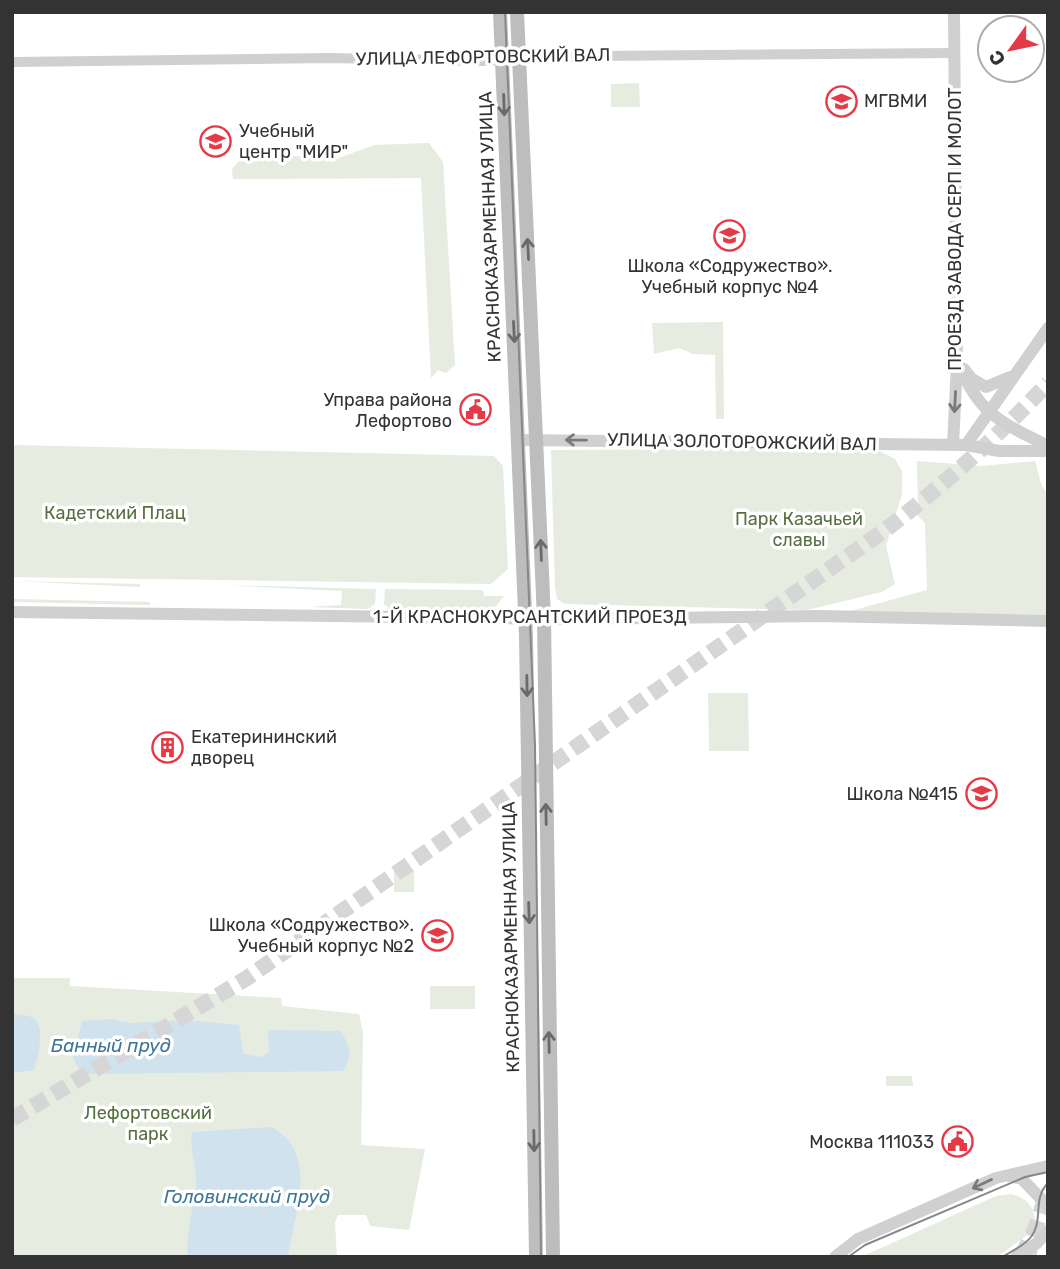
<svg xmlns="http://www.w3.org/2000/svg" width="1060" height="1269" font-family="Rubik,sans-serif">
<rect width="100%" height="100%" fill="#fff"/>
<path fill="#e6ecdf" d="M639 83 640 107H611V84Z
M429 143 443 162 455 365 446 373 438 370 431 378 421 178 233 179 232 169 242 158 253 153 336 159 374 145Z
M723 322 724 419H716L715 355 693 354 679 348 654 354 652 323Z
M12 445 494 456 503 466 508 569 491 584 12 577Z
M873 448 895 459 902 471V494L886 546 895 584 882 592 807 610 565 604 557 599 555 588 551 450Z
M917 461 981 466 1035 461 1041 484 1048 495V615L847 612 927 590 925 523 918 516Z
M12 581 140 584V587Z
M221 585 376 589 375 604 368 609 307 607 341 605 342 591Z
M385 589 483 590 484 596H504L493 610 389 608 384 604Z
M14 599 150 602V605L14 602Z
M708 693H748L749 751H709Z
M394 870H414V892H394Z
M12 978H70V986L281 998 282 1006 359 1014 363 1032 361 1145 425 1149 409 1230 370 1226 366 1215H338L335 1223 337 1257H12Z
M430 986H475V1009H430Z
M886 1076H912L913 1086H886Z
M1011 1194C1030 1198 1037 1212 1034 1230L997 1257H861L996 1196Z"/>
<path fill="#cfe2ee" d="M12 1014C19 1015 30 1015 35 1019 45 1028 38 1059 34 1070L12 1073Z
M110 1019 132 1023 185 1020 239 1025 243 1054 262 1057 269 1051 268 1030 340 1031C350 1044 353 1057 343 1071L87 1074 80 1070 73 1059 82 1021Z
M272 1127C320 1155 294 1213 288 1257H188C185 1231 194 1211 196 1186 197 1166 189 1150 192 1132Z"/>
<g fill="none" stroke-linecap="round" stroke-linejoin="round">
<path stroke="#d6d6d6" stroke-width="14" stroke-dasharray="14 7" stroke-linecap="butt" d="M1029 1257 1035 1230"/>
<path stroke="#d6d6d6" stroke-width="16" stroke-dasharray="16 8" stroke-linecap="butt" d="M12 1119 247 978 885 530C944 485 997 437 1048 383
M1021 1257 1035 1230 1048 1190"/>
<path stroke="#d0d0d0" stroke-width="10" d="M12 62 329 58 483 61 597 56 954 53"/>
<path stroke="#d0d0d0" stroke-width="12" d="M960 366C979 415 1003 423 1048 446
M964 369 972 379 986 387 1010 377
M518 440 966 445 999 451H1048
M953 445 957 363 954 12
M966 445 1048 328
M12 612 561 619 821 616 1048 621
M1008 1176 1022 1179 1048 1206
M835 1257 858 1239 996 1178 1048 1166
M1016 1257 1037 1243 1048 1231"/>
<path stroke="#bdbdbd" stroke-width="14" d="M500 12 526 636 536 1257
M517 12 544 618 553 1257"/>
<path stroke="#888" stroke-width="2" d="M505 12 535 745 541 1257
M848 1257 865 1245 1025 1177 1048 1172
M1002 1257C1012 1251 1024 1246 1031 1237 1044 1220 1032 1199 1048 1183"/>
</g>
<defs><path id="oneway-shaft" d="M-6 0H5M1.5-3L5.5 0L1.5 3" fill="none" stroke-width="1.6" stroke-linecap="round" stroke-linejoin="round" transform="scale(1.75)"/></defs>
<g stroke="#6a6a6a">
<use href="#oneway-shaft" transform="translate(504 105) rotate(88)"/>
<use href="#oneway-shaft" transform="translate(528 249) rotate(-93)"/>
<use href="#oneway-shaft" transform="translate(514 332) rotate(87)"/>
<use href="#oneway-shaft" transform="translate(541 550) rotate(-92)"/>
<use href="#oneway-shaft" transform="translate(527 686) rotate(89)"/>
<use href="#oneway-shaft" transform="translate(546 814) rotate(-91)"/>
<use href="#oneway-shaft" transform="translate(529 913) rotate(88)"/>
<use href="#oneway-shaft" transform="translate(549 1042) rotate(-91)"/>
<use href="#oneway-shaft" transform="translate(534 1141) rotate(89)"/>
</g>
<g stroke="#7a7a7a">
<use href="#oneway-shaft" transform="translate(955 402) rotate(93)"/>
<use href="#oneway-shaft" transform="translate(576 440) rotate(-179)"/>
<use href="#oneway-shaft" transform="translate(982 1184) rotate(155)"/>
</g>
<defs>
<symbol id="university-ring" viewBox="-11 -11 22 22"><circle r="9.5" fill="#fff" stroke="#e63946" stroke-width="1.5"/><path d="M0-5L7-2L0 1L-7-2ZM-4 1L0 2.5L4 1V4Q0 6-4 4Z" fill="#e63946"/></symbol>
<symbol id="school-ring" viewBox="-11 -11 22 22"><circle r="9.5" fill="#fff" stroke="#e63946" stroke-width="1.5"/><path d="M0-5L7-2L0 1L-7-2ZM-4 1L0 2.5L4 1V4Q0 6-4 4Z" fill="#e63946"/></symbol>
<symbol id="civic-ring" viewBox="-11 -11 22 22"><circle r="9.5" fill="#fff" stroke="#e63946" stroke-width="1.5"/><path d="M-.6-6.5H3V-4.5H.6V-3L4-1V1h2V6H-6V1h2V-1L-.6-3ZM-1.2 2.5V6h2.4V2.5Z" fill="#e63946"/></symbol>
<symbol id="building-ring" viewBox="-11 -11 22 22"><circle r="9.5" fill="#fff" stroke="#e63946" stroke-width="1.5"/><path d="M-4-6H4V6H1V3H-1V6H-4ZM-2.5-4.3h1.7v1.8h-1.7ZM.8-4.3h1.7v1.8H.8ZM-2.5-1h1.7V.8h-1.7ZM.8-1h1.7V.8H.8Z" fill="#e63946"/></symbol>
</defs>
<g fill-rule="evenodd">
<use href="#university-ring" x="824" y="84" width="35" height="35"/>
<use href="#school-ring" x="198" y="124" width="35" height="35"/>
<use href="#school-ring" x="712" y="218" width="35" height="35"/>
<use href="#civic-ring" x="458" y="392" width="35" height="35"/>
<use href="#building-ring" x="150" y="730" width="35" height="35"/>
<use href="#school-ring" x="964" y="776" width="35" height="35"/>
<use href="#school-ring" x="420" y="918" width="35" height="35"/>
<use href="#civic-ring" x="940" y="1124" width="35" height="35"/>
</g>
<g text-anchor="middle" dominant-baseline="central" stroke-width="7" stroke-linejoin="round" paint-order="stroke">
<g font-size="18" fill="#333" stroke="#fff">
<text transform="translate(483 57) rotate(-1)">УЛИЦА ЛЕФОРТОВСКИЙ ВАЛ</text>
<text transform="translate(490 227) rotate(-92)">КРАСНОКАЗАРМЕННАЯ УЛИЦА</text>
<text transform="translate(955 229) rotate(-90)">ПРОЕЗД ЗАВОДА СЕРП И МОЛОТ</text>
<text transform="translate(742 442) rotate(1)">УЛИЦА ЗОЛОТОРОЖСКИЙ ВАЛ</text>
<text x="530" y="617">1-Й КРАСНОКУРСАНТСКИЙ ПРОЕЗД</text>
<text transform="translate(511 937) rotate(-91)">КРАСНОКАЗАРМЕННАЯ УЛИЦА</text>
</g>
<g font-size="18" fill="#333" stroke="#fff" text-anchor="end">
<text x="864" y="101" text-anchor="start">МГВМИ</text>
<text x="239" y="131" text-anchor="start">Учебный<tspan x="239" dy="21">центр "МИР"</tspan></text>
<text x="730" y="266" text-anchor="middle">Школа «Содружество».<tspan x="730" dy="21">Учебный корпус №4</tspan></text>
<text x="452" y="400">Управа района<tspan x="452" dy="21">Лефортово</tspan></text>
<text x="191" y="737" text-anchor="start">Екатерининский<tspan x="191" dy="21">дворец</tspan></text>
<text x="958" y="794">Школа №415</text>
<text x="414" y="925">Школа «Содружество».<tspan x="414" dy="21">Учебный корпус №2</tspan></text>
<text x="934" y="1142">Москва 111033</text>
</g>
<g font-size="18" fill="#56703f" stroke="#fff">
<text x="115" y="513">Кадетский Плац</text>
<text x="799" y="519">Парк Казачьей<tspan x="799" dy="21">славы</tspan></text>
<text x="148" y="1113">Лефортовский<tspan x="148" dy="21">парк</tspan></text>
</g>
<g font-size="19" font-style="italic" fill="#3f7597" stroke="#fff">
<text x="111" y="1045">Банный пруд</text>
<text x="247" y="1196">Головинский пруд</text>
</g>
</g>
<rect width="1060" height="1269" fill="none" stroke="#333333" stroke-width="28"/>
<g transform="translate(1011 49) rotate(237)"><circle r="33" fill="#ffffff" stroke="#adadad" stroke-width="2"/>
<path d="M0-5L12 26L0 18L-12 26Z" fill="#e63946"/>
<text y="-10" font-size="19" font-weight="bold" text-anchor="middle" fill="#333333">С</text>
</g>
</svg>
